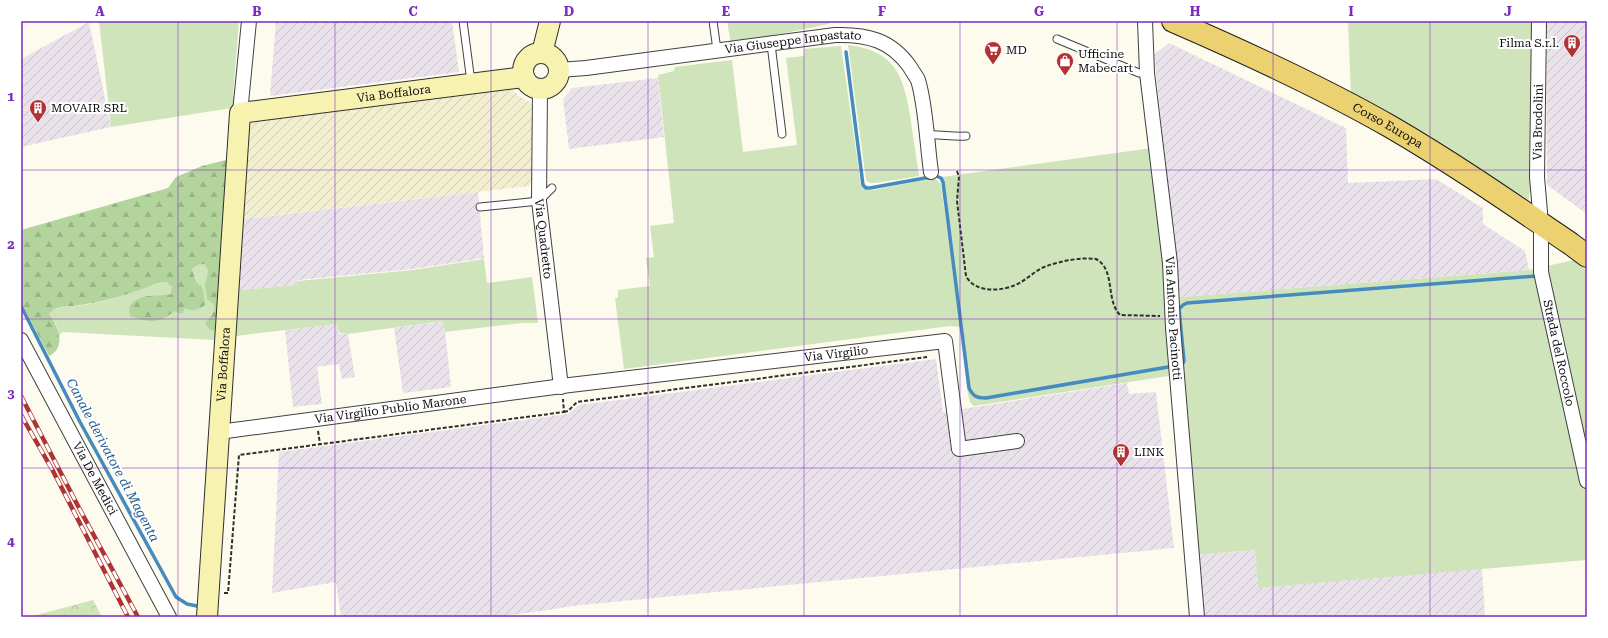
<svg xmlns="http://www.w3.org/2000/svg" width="1608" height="638" font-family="'Roboto Serif',serif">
<defs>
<pattern id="industrial-furrows" width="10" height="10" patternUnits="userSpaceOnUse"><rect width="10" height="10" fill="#eae2eb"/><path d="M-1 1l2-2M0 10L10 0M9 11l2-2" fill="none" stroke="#c8c1c8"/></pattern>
<pattern id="farmland-furrows" width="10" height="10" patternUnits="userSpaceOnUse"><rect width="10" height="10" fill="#f1efd0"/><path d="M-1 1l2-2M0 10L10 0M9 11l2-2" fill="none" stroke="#cdccb1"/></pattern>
<pattern id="forest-firs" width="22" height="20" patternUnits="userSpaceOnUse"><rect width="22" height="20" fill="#b3d49c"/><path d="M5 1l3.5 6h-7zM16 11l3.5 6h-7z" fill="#99b585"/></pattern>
<pattern id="park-crowns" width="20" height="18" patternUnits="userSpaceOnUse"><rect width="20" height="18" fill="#cfe4bb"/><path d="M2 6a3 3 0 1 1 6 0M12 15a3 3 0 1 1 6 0" fill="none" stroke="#b1c2a0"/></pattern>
</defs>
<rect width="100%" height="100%" fill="#fdfbee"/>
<path fill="url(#industrial-furrows)" d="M276 21H452L459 72 270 96Z
M1546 21H1587V214L1547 185Z
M89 22 111 127 21 147V59Z
M1169 43 1346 128 1348 183 1436 179 1483 208V224L1525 251 1529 270 1180 297 1154 55Z
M658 78 664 137 569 149 563 99 572 88Z
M478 192 484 258 413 269 298 280V285L239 290 242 219Z
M444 321 451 387 403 393 394 328Z
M338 324V334H348L355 377 342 379 339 364 317 367 322 404 293 407 285 330Z
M936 359 943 412 1127 383 1129 394 1156 392 1174 548 581 605 499 617H341L336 582 272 593 279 452 568 414 579 405Z
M1255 550 1258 588 1482 568 1485 617H1204L1202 592 1195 555Z"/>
<path fill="url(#farmland-furrows)" d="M510 87 519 96 531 103 534 173 529 186 242 219 246 120Z"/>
<path fill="#cfe4bb" d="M99 21H239L232 108 111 127Z
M727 21H828L829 24 731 44Z
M1348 21H1533V192L1529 193V200L1351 95Z
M848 45C894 51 903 73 910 115 913 135 916 156 919 176L876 183H870L866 180Z
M841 46 861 186 866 190H873L934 178 938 181 941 185 956 296 942 177 1152 148 1175 375 974 406 970 402 968 395 960 327 950 326 624 369 615 298H618V290L650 286 646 258 654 257 650 226 674 223 658 75 674 71 675 67 732 60 743 152 797 145 786 58 804 56V49Z
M484 259 487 283 532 277 538 323H521L445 332 443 321 348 334 339 333 337 324 236 336 239 290 298 285V281L413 270Z
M1574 260 1587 271V560L1258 588 1255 550 1195 555 1180 297 1529 270Z
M205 264 208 271 205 284 210 302 214 305C215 312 211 321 210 330L215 331V340L63 332 59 335 56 324 49 314C55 306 67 307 77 306 106 302 133 293 160 282H166L172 287V294L164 296H143L175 311 185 308 203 289 196 281 192 269 198 265Z"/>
<path fill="url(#forest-firs)" d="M235 94 220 329 215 331 210 330 205 323C211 317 215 313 214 305L207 299 205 284 208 271 205 264 198 265 192 269 196 281 203 289 205 305C198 310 194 312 185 308L183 313H178L175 311C157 324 151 323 130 316L129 307C140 291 155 298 171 294L172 287 166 282H160C132 294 104 302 74 306 64 307 55 306 49 314 58 326 67 347 49 356L21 302V230L168 188 176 177 202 166 226 160 233 97Z"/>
<path fill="url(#park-crowns)" d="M93 600 102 617H29Z"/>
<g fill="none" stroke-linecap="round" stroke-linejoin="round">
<path stroke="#458bc0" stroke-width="3.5" d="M846 52 863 185 866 188H870L936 176 941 178 943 182 969 388C973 396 976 398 986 398L1174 366
M21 306 80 422 176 597 187 604 202 607
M1182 365 1184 361 1179 309 1183 305 1187 303 1536 276"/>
<defs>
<path id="lane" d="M463 21 471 82
M713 21 717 50
M1057 39 1139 73H1147
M771 44 782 134
M926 135C940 134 952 137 966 136
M480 207 539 201 552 188"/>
<g id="street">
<path id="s1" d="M1145 21 1147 73 1170 263 1173 328 1197 617"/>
<path id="s2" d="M1539 21 1537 177 1541 224V272L1587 481"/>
<path id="s3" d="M559 70 586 68 835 35C867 34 891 40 910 67 912 71 916 76 918 80 926 106 927 144 931 172"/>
<path id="s4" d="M540 89 539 201 561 387"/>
<path d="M240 113 249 21"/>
<path id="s5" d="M21 340 169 617"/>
<path id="s6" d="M219 432 570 385 945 341 959 449 1017 441"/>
</g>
<g id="secondary">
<path d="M542 53 550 21"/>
<circle cx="541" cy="71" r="18"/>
<path id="s7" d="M207 617 240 113 524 77"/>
</g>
<g id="primary">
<path id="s8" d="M1173 21C1247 53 1321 87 1391 127 1453 163 1512 204 1571 244L1587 256"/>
</g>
</defs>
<use href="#lane" stroke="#404040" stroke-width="9"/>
<use href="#street" stroke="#404040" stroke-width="16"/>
<use href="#secondary" stroke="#2f2f2f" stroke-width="22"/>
<use href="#primary" stroke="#1e1e1e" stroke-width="24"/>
<path stroke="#2f2f2f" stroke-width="2" stroke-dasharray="4 2" stroke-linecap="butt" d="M957 171 959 177 957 201 966 276C975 294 1005 292 1021 282 1030 277 1037 269 1047 266 1061 261 1081 257 1096 259 1116 270 1105 299 1120 315L1160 316
M564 412 568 411 577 402 927 357
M318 431 320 444
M224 593H228L239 455 564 412 563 399"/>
<use href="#lane" stroke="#fff" stroke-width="7"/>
<use href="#street" stroke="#fff" stroke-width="14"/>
<use href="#secondary" stroke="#f7f2af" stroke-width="20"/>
<use href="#primary" stroke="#ebd170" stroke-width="22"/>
<defs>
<path id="rail" d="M21 396 78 506 138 617
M21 415 53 471 128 617"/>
</defs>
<use href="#rail" stroke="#af3234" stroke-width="4.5"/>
<use href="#rail" stroke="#fff" stroke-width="3" stroke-dasharray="9" stroke-linecap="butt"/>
</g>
<path fill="none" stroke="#7b2cbf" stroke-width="1" stroke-opacity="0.55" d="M178 21V617M335 21V617M491 21V617M648 21V617M804 21V617M960 21V617M1117 21V617M1273 21V617M1430 21V617M21 170H1587M21 319H1587M21 468H1587"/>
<defs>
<symbol id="building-pin" viewBox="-11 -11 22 30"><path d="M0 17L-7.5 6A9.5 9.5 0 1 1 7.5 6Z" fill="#af3234" stroke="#fff"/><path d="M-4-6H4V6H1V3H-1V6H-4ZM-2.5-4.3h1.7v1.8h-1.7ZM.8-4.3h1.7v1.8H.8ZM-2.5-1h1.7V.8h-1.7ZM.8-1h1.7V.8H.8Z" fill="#fff"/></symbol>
<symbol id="supermarket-pin" viewBox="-11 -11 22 30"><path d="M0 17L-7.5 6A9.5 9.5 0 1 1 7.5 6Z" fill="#af3234" stroke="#fff"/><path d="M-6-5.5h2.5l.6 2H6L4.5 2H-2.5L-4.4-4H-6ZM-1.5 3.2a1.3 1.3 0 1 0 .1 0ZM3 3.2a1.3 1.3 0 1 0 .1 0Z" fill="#fff"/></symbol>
<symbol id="shop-pin" viewBox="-11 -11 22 30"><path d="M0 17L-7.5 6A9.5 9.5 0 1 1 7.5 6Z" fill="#af3234" stroke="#fff"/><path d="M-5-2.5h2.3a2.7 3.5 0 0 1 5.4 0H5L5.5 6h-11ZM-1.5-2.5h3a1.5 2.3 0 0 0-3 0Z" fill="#fff"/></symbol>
</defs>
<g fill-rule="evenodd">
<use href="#building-pin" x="1562" y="33" width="20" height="27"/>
<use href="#supermarket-pin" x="983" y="40" width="20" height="27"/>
<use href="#shop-pin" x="1055" y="51" width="20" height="27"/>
<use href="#building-pin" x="28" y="98" width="20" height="27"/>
<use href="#building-pin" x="1111" y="442" width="20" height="27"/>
</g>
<g text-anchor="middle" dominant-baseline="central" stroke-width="4" stroke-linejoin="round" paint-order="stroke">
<g font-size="12" fill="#0d0d0d" stroke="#fff">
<text stroke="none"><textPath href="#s3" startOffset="236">Via Giuseppe Impastato</textPath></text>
<text stroke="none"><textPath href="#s7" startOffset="660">Via Boffalora</textPath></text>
<text transform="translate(1538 122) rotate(-89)">Via Brodolini</text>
<text stroke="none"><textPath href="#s8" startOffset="239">Corso Europa</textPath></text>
<text stroke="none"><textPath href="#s4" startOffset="150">Via Quadretto</textPath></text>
<text stroke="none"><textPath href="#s1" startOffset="299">Via Antonio Pacinotti</textPath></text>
<text stroke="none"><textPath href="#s2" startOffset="334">Strada del Roccolo</textPath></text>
<text stroke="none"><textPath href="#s6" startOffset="622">Via Virgilio</textPath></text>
<text stroke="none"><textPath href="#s7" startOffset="253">Via Boffalora</textPath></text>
<text stroke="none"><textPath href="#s6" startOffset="173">Via Virgilio Publio Marone</textPath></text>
<text stroke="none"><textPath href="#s5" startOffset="157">Via De Medici</textPath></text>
</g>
<g font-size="12" fill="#0d0d0d" stroke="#fff" text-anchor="start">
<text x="1559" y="43" text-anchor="end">Filma S.r.l.</text>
<text x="1006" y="50">MD</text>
<text x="1078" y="54">Ufficine<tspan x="1078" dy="14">Mabecart</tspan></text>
<text x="51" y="108">MOVAIR SRL</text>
<text x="1134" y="452">LINK</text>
</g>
<g font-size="13" font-style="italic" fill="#225d92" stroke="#fff">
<text transform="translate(113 460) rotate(62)">Canale derivatore di Magenta</text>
</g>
</g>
<rect width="1608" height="638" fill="none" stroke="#ffffff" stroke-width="44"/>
<rect x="22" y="22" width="1564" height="594" fill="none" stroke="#7b2cbf" stroke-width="1.5"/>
<g font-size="13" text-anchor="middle" font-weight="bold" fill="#7b2cbf">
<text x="100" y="16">A</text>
<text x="257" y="16">B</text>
<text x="413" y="16">C</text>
<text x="569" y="16">D</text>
<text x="726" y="16">E</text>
<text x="882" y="16">F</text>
<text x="1039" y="16">G</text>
<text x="1195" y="16">H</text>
<text x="1351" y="16">I</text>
<text x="1508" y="16">J</text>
<text x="11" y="101">1</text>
<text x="11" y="249">2</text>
<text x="11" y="398">3</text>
<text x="11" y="546">4</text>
</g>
</svg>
